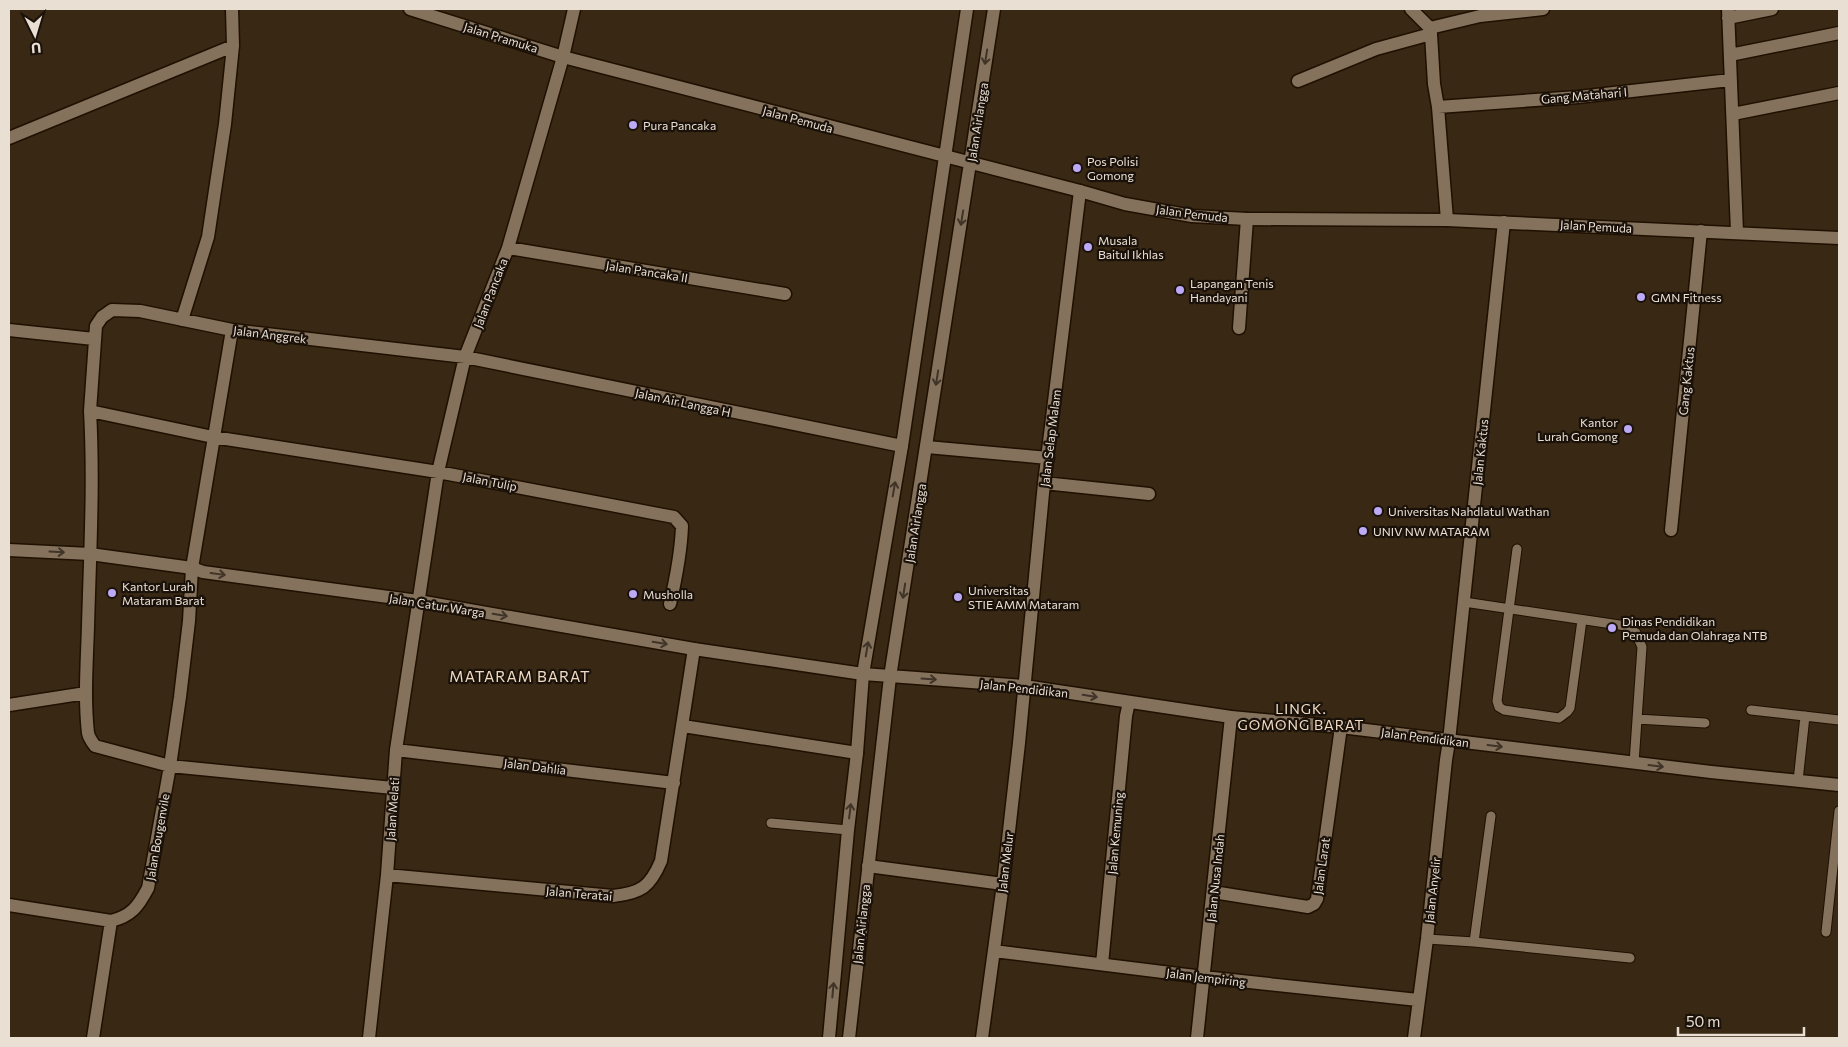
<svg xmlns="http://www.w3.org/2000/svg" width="1848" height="1047" font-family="Commissioner,sans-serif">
<rect width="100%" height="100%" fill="#382814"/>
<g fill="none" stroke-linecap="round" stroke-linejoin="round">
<defs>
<path id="lane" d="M1517 549 1497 701 1499 707 1504 710 1559 718 1567 712 1570 708 1582 620
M1464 602 1626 626 1636 633 1642 647 1634 763
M1751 710 1839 720
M1637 719 1705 723
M1798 781 1805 716
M771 823 848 830
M1826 932 1839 811
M1427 939 1474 942 1630 958
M1474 942 1491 816"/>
<path id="street" d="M1411 9 1430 28 1431 34 1434 84 1438 107 1447 220
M1728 9 1737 232
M1728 18 1772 9
M1430 28 1480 16 1543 9
M1730 55 1839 33
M1298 81 1376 49 1431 34
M1438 107 1578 97 1730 80
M1733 114 1839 93
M9 138 233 46
M508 248 785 294
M182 320 208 237 225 124 233 46 232 9
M1239 328 1247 219
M9 330 94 339
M90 411C94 482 90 554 88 626 87 661 84 697 88 733 89 738 92 742 95 746L170 766 393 788
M927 447 1048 458
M1044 483 1149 494
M1671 530 1701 231
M670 604C676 578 681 553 682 526L674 517 438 472 213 437 90 411 96 326 102 317 112 310 140 311 232 330 465 357 902 446
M9 705 86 693
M683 726 857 753
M396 750 674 783
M868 866 1003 884
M387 875 613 896C641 893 650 887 661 861L694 649
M1213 892 1308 907 1314 904 1317 899 1341 727
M9 905 111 921
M994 951 1203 977 1418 1000
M1102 964 1126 716 1129 702
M93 1038 111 921C131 916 138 907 148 888L170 766 180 697 189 621 192 568 232 330
M369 1038 387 875 396 750 438 472 465 357 508 248 563 57 574 9
M982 1038 1003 884 1019 743 1044 483 1080 191
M1197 1038 1231 717
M1414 1038 1427 939 1446 760 1449 741 1504 222"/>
<path id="secondary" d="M410 9 563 57 1080 191 1125 204 1192 216 1247 219 1447 220 1839 238
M9 550 90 554 192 568 203 572 418 601 694 649 863 674 1024 686 1231 717 1341 727 1711 772 1839 785
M829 1038 848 830 857 753 863 674 902 446 967 9
M849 1038 890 677 994 9"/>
</defs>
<use href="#lane" stroke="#1f1000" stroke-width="11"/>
<use href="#street" stroke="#1f1000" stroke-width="15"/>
<use href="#secondary" stroke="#1f1000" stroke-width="15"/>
<use href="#lane" stroke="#85725d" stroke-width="9"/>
<use href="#street" stroke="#85725d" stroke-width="12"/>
<use href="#secondary" stroke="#85725d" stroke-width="12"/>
</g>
<defs><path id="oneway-shaft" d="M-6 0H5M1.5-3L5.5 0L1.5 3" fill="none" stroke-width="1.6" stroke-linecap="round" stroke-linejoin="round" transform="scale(1.25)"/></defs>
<g stroke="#3f3427">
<use href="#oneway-shaft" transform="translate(986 57) rotate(99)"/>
<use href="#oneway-shaft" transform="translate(962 218) rotate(99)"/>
<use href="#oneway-shaft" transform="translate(937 378) rotate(99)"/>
<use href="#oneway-shaft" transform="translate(894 489) rotate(-80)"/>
<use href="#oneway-shaft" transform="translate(57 552) rotate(3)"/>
<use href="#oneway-shaft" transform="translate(218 574) rotate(8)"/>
<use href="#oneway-shaft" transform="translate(904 591) rotate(99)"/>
<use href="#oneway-shaft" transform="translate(500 615) rotate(10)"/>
<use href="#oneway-shaft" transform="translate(660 643) rotate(10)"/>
<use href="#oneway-shaft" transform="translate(867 649) rotate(-80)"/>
<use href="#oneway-shaft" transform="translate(929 679) rotate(4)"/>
<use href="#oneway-shaft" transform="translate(1090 696) rotate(9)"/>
<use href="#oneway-shaft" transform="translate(1495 746) rotate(7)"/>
<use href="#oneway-shaft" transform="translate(1656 766) rotate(7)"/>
<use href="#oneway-shaft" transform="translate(850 811) rotate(-83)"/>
<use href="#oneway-shaft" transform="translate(833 990) rotate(-85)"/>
</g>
<g fill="#bcaaf6" stroke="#1a120a" stroke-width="2">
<circle cx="633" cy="125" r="5"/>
<circle cx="1077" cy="168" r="5"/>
<circle cx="1088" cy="247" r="5"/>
<circle cx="1180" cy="290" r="5"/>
<circle cx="1641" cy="297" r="5"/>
<circle cx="1628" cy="429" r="5"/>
<circle cx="1378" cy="511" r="5"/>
<circle cx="1363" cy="531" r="5"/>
<circle cx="112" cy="593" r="5"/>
<circle cx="633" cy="594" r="5"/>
<circle cx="958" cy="597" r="5"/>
<circle cx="1612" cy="628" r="5"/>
</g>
<g text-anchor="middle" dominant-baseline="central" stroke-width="4.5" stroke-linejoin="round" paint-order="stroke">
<g font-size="12" fill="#eadfd3" stroke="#1a120a">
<text transform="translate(501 37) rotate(17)">Jalan Pramuka</text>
<text transform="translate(1584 95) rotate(-5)">Gang Matahari I</text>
<text transform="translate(798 119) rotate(15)">Jalan Pemuda</text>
<text transform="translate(977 122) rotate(-81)">Jalan Airlangga</text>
<text transform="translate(1192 213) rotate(7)">Jalan Pemuda</text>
<text transform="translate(1596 226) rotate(3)">Jalan Pemuda</text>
<text transform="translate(647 271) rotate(9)">Jalan Pancaka II</text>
<text transform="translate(490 293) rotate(-69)">Jalan Pancaka</text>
<text transform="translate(270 334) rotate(7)">Jalan Anggrek</text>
<text transform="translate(1686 381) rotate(-84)">Gang Kaktus</text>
<text transform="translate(683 402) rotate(12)">Jalan Air Langga H</text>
<text transform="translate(1050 438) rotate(-83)">Jalan Selap Malam</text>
<text transform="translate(1480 452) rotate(-84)">Jalan Kaktus</text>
<text transform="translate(490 481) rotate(11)">Jalan Tulip</text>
<text transform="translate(915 523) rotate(-81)">Jalan Airlangga</text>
<text transform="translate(437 605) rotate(9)">Jalan Catur Warga</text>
<text transform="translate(1024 688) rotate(6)">Jalan Pendidikan</text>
<text transform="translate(1425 737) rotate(7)">Jalan Pendidikan</text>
<text transform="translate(535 766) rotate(7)">Jalan Dahlia</text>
<text transform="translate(392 809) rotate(-86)">Jalan Melati</text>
<text transform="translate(1115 833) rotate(-85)">Jalan Kemuning</text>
<text transform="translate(157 837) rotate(-80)">Jalan Bougenvile</text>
<text transform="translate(1005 862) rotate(-83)">Jalan Melur</text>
<text transform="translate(1321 866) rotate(-82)">Jalan Larat</text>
<text transform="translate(1215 878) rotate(-84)">Jalan Nusa Indah</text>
<text transform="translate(1432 890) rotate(-84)">Jalan Anyelir</text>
<text transform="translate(579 893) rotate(5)">Jalan Teratai</text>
<text transform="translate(861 924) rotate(-84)">Jalan Airlangga</text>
<text transform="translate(1206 977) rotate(7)">Jalan Jempiring</text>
</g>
<g font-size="12" fill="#eadfd3" stroke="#1a120a" text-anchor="start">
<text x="643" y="125">Pura Pancaka</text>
<text x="1087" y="161">Pos Polisi<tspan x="1087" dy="14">Gomong</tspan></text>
<text x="1098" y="240">Musala<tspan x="1098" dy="14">Baitul Ikhlas</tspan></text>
<text x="1190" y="283">Lapangan Tenis<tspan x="1190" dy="14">Handayani</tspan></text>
<text x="1651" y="297">GMN Fitness</text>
<text x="1618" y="422" text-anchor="end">Kantor<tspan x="1618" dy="14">Lurah Gomong</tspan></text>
<text x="1388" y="511">Universitas Nahdlatul Wathan</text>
<text x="1373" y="531">UNIV NW MATARAM</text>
<text x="122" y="586">Kantor Lurah<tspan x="122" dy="14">Mataram Barat</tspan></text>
<text x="968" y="590">Universitas<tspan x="968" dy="14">STIE AMM Mataram</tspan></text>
<text x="643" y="594">Musholla</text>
<text x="1622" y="621">Dinas Pendidikan<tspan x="1622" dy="14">Pemuda dan Olahraga NTB</tspan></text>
</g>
<g font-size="14" letter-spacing="1" fill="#f1dbc3" stroke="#1a120a">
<text x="1301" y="708">LINGK.<tspan x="1301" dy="16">GOMONG BARAT</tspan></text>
</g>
<g font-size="15" letter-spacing="1" fill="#f1dbc3" stroke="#1a120a">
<text x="520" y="676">MATARAM BARAT</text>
</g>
</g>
<rect width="1848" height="1047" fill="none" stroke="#eadfd3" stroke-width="20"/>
<g transform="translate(35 35) rotate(175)" stroke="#1a120a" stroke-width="4" paint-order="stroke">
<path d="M0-4L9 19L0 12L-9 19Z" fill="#eadfd3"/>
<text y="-8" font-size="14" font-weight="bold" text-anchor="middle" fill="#eadfd3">U</text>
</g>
<path d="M1678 1027v8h126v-8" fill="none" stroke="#eadfd3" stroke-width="2.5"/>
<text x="1686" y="1027" font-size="15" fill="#eadfd3" stroke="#1a120a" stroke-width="4" paint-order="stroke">50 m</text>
</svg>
